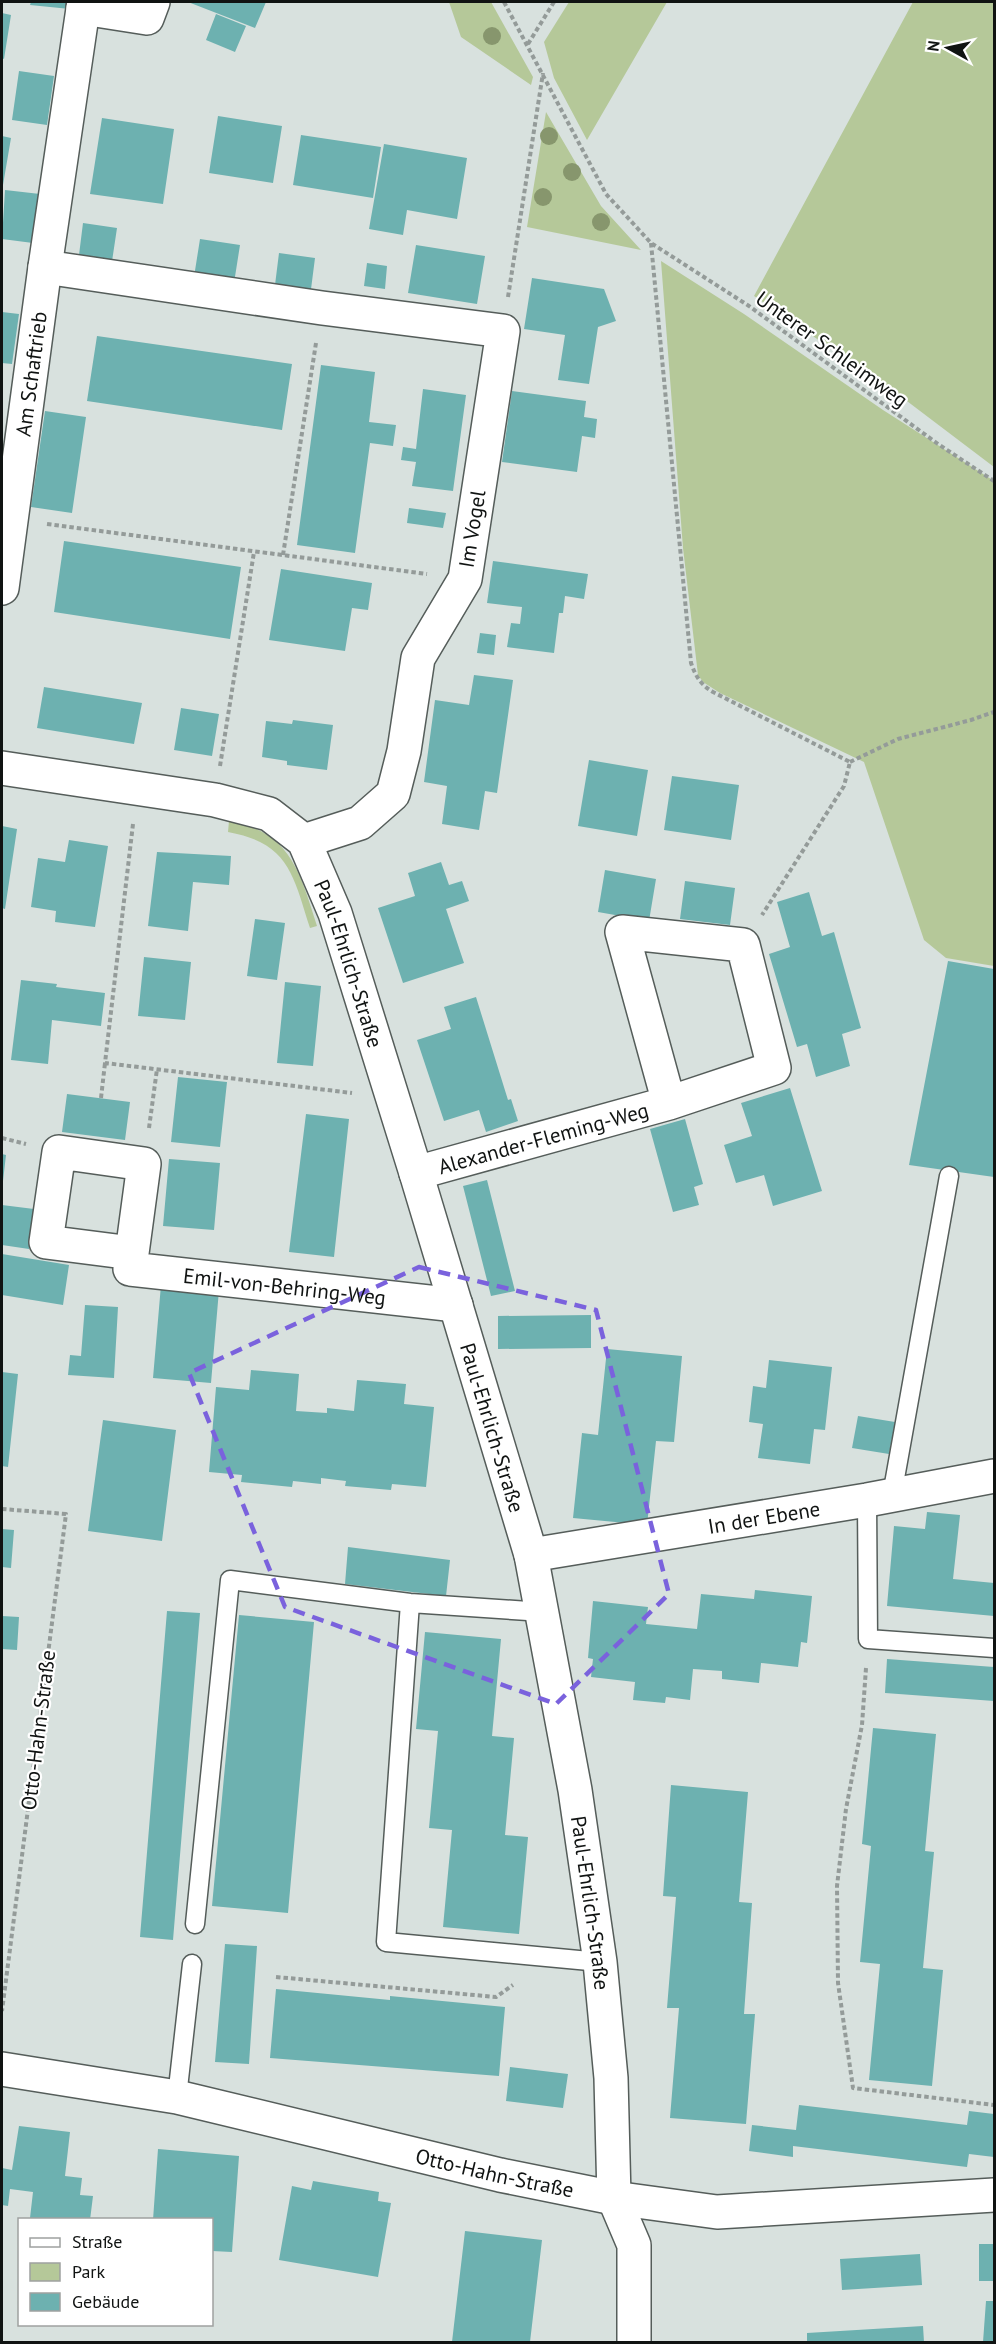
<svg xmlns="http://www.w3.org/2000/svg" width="996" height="2344" font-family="'PT Sans',sans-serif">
<rect width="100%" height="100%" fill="#d8e1de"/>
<path fill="#b5c899" d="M449 2H491L533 77 531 85 461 37Z
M569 2H667L587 140 554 78 544 42Z
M913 2H994V467L895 392 754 296Z
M546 112 601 206 641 250 527 227Z
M661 261 744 314 883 410 994 481V966L946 958 924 940 864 762 720 693 703 682 698 675 683 548Z
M229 821C291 832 300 873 317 926L310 928C293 875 289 843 228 832Z"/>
<path fill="#6db1b0" d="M31 2H71L70 9 30 5Z
M188 2H266L255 28Z
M2 13 11 15 4 59 2 58Z
M216 14 246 26 235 52 206 40Z
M19 71 54 76 47 125 12 120Z
M218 116 282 126 273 183 209 173Z
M102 118 174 129 163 204 90 194Z
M301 135 381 147 373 198 293 185Z
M2 136 11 138 3 185H2Z
M384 144 467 158 457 219 407 210 403 235 369 229Z
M5 190 40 194 33 243 2 239Z
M83 223 117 228 111 268 78 263Z
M200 239 240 245 234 283 194 277Z
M416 245 485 256 477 304 408 293Z
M279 253 315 258 310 297 274 293Z
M367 263 387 266 385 289 364 286Z
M532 278 604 289 616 321 598 327 589 384 558 380 565 335 524 329Z
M2 312 19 314 12 364 2 363Z
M97 336 292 364 282 430 87 401Z
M321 365 375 372 369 422 396 425 393 446 370 443 355 553 297 545Z
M423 389 466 395 453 491 412 486 416 462 401 460 403 447 416 449Z
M512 391 586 401 584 417 597 419 595 438 582 436 577 472 502 462Z
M45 411 86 417 72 513 31 507Z
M409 508 446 513 443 528 407 523Z
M64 541 241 567 230 639 54 612Z
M493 561 588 574 584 599 565 596 563 613H559L554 653 507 647 511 623 520 624 522 607 487 603Z
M281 569 372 583 368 610 352 608 345 651 269 640Z
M480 633 496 635 494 655 477 653Z
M474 675 513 680 497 793 485 791 479 830 442 824 447 786 424 782 435 700 469 705Z
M44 687 142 703 134 744 37 728Z
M181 708 219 714 212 756 174 750Z
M293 720 333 725 327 770 287 765V761L262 757 266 721 292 724Z
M589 760 648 770 637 836 578 826Z
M672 776 739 785 731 840 664 830Z
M2 826 17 829 5 909 2 908Z
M69 840 108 846 95 927 55 922 56 911 31 907 38 858 65 862Z
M157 852 231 856 229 885 193 882 188 931 148 926Z
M441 862 449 885 462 881 469 901 446 909 464 963 403 983 378 908 415 896 408 873Z
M605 870 656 879 649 921 598 912Z
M685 881 735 888 730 925 680 919Z
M809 892 822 936 834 932 861 1028 842 1034 850 1066 816 1077 807 1044 797 1047 769 954 790 947 777 902Z
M255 919 285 923 277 980 247 976Z
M144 957 191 962 185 1020 138 1016Z
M948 961 994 969V1177L909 1165Z
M21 980 57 984 56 987 105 993 101 1026 52 1020 48 1064 11 1060Z
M285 982 321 986 313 1066 277 1063Z
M476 997 508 1100 511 1099 518 1121 486 1132 479 1110 444 1121 417 1040 451 1029 444 1007Z
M178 1077 227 1082 220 1147 171 1142Z
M790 1088 822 1191 773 1206 764 1175 736 1183 724 1145 752 1136 741 1103Z
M67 1094 130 1102 125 1140 62 1132Z
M306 1114 349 1119 334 1257 289 1252Z
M685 1119 703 1184 694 1187 699 1205 673 1212 650 1129Z
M2 1154 6 1155 3 1181H2Z
M169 1159 220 1163 214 1230 163 1226Z
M487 1180 515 1291 491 1296 463 1186Z
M2 1205 34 1209 29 1249 2 1245Z
M2 1254 69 1265 63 1305 2 1295Z
M161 1285 219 1290 211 1383 153 1378Z
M85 1305 118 1307 114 1378 68 1375 70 1355 81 1356Z
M591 1315V1348L498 1349V1316Z
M607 1349 682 1356 674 1442 656 1441 647 1525 573 1518 582 1433 598 1435Z
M769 1360 832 1367 825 1430 814 1429 810 1464 758 1458 763 1424 749 1422 753 1386 766 1388Z
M251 1370 299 1374 296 1411 327 1413V1408L354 1411 357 1380 406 1384 404 1404 434 1407 426 1487 392 1484 391 1490 345 1486 346 1481 321 1478V1484L293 1481 292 1487 241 1482 242 1475 209 1472 216 1387 249 1390Z
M2 1372 18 1374 8 1467 2 1466Z
M858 1416 895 1422 889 1454 852 1448Z
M103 1420 176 1430 162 1541 88 1531Z
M927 1512 960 1515 953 1579 994 1583V1616L887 1606 894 1526 925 1529Z
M2 1529 14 1530 11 1568 2 1567Z
M348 1547 450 1560 446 1596 345 1584Z
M755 1590 812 1596 807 1643 801 1642 798 1667 761 1663 759 1683 722 1679V1671L693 1669 690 1700 666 1697 665 1703 633 1700 635 1682 591 1677 593 1659 588 1658 593 1601 648 1607 646 1624 697 1629 701 1594 754 1599Z
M167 1611 200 1613 173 1940 140 1937Z
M239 1615 314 1622 288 1913 212 1906Z
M2 1616 19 1617 17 1650 2 1649Z
M425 1632 501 1639 492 1736 514 1738 505 1835 528 1837 519 1934 443 1927 452 1830 429 1828 438 1731 416 1729Z
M887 1659 994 1667V1701L885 1693Z
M873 1728 936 1734 925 1851 934 1852 923 1968 943 1970 932 2086 869 2080 880 1964 860 1962 871 1846 862 1844Z
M671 1785 748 1792 739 1902 752 1903 744 2014H755L746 2124 670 2118 679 2008H667L676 1897 663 1896Z
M225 1944 257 1946 249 2064 215 2062Z
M276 1989 390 2000V1996L505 2007 499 2076 270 2058Z
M510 2067 568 2074 563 2108 506 2101Z
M799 2105 967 2125 969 2111 994 2114V2157L969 2154 967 2167 793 2146V2157L749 2151 752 2125 796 2130Z
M19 2126 70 2132 65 2176 82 2178 80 2195 93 2196 90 2220 30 2218 33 2192 10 2189 8 2206 2 2205V2168L12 2170Z
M158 2149 239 2156 232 2252 212 2251V2220H153Z
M313 2181 379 2192 378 2201 391 2203 378 2277 279 2260 292 2186 311 2190Z
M465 2231 542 2240 530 2342H452Z
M979 2244H994V2281H979Z
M920 2254 922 2285 842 2290 840 2259Z
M986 2301H994V2342H983Z
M923 2326 924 2342H807V2333Z"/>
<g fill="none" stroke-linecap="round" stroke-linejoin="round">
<defs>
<path id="lane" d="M892 1495 949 1176
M867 1500 868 1639 994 1648
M410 1603 386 1942 600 1962
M195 1924 230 1580 410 1603 543 1612
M177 2097 192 1964"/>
<g id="street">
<path d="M83 8 147 18 153 2"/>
<path d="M45 267 322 308 503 331 465 579 418 658 404 751 393 794 360 823 304 841"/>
<path id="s1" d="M2 588 45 267 84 2"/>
<path id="s2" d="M2 768 215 800 269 814 304 841 335 913 416 1173 531 1555 575 1790 600 1962 611 2078 614 2198 634 2245V2342"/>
<path id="s3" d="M416 1173 669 1103 774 1068 743 945 622 932 669 1103"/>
<path id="s4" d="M132 1253 144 1164 59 1152 46 1242 132 1253 130 1269 456 1305"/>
<path id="s5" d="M531 1555 867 1500 994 1476"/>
<path id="s6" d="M2 2069 177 2097 500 2175 614 2198 717 2212 994 2195"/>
</g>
</defs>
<use href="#lane" stroke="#555d5a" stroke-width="21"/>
<use href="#street" stroke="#555d5a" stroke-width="36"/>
<path stroke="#949b99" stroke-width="4" stroke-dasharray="4.5 3" stroke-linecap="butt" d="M504 2 606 194 651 243 749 306 938 444 994 481
M528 44 554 2
M651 243 691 663C696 677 701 685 713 692L850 762 844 786 762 915
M508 297 543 73
M47 524 427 574
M283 555 316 343
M850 762 898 739 971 720 994 712
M220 766 254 552
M133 824 105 1063 352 1093
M101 1098 105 1063
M149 1128 157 1069
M2 1138 26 1144
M2 1509 66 1514 2 2011
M866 1668 862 1725 846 1809 837 1886 838 1983 853 2088 994 2105
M276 1977 496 1997 513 1985"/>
<use href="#lane" stroke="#fff" stroke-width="18"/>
<use href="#street" stroke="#fff" stroke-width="33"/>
</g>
<g fill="#87966d">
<circle cx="492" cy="36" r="9"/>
<circle cx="549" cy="136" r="9"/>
<circle cx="572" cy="172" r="9"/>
<circle cx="543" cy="197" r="9"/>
<circle cx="601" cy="222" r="9"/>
</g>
<path fill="none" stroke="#7a62dd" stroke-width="4.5" stroke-dasharray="12 8" stroke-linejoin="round" d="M419 1267 596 1310 669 1594 556 1704 285 1607 189 1373Z"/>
<g text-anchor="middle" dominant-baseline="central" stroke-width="4.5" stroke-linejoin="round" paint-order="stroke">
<g font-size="21" fill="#101312" stroke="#fff">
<text transform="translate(832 349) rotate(36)">Unterer Schleimweg</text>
<text stroke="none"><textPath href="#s1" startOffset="216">Am Schaftrieb</textPath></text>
<text transform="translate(472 529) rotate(-81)">Im Vogel</text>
<text stroke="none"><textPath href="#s2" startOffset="446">Paul-Ehrlich-Straße</textPath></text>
<text stroke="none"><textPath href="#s3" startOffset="132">Alexander-Fleming-Weg</textPath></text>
<text stroke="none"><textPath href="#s4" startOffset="525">Emil-von-Behring-Weg</textPath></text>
<text stroke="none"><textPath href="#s2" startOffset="932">Paul-Ehrlich-Straße</textPath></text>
<text stroke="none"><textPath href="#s5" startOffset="236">In der Ebene</textPath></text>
<text transform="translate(38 1730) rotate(-83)">Otto-Hahn-Straße</text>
<text stroke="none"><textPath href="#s2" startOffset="1418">Paul-Ehrlich-Straße</textPath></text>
<text stroke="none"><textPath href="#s6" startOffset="504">Otto-Hahn-Straße</textPath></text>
</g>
</g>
<rect width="996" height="2344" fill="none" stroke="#101312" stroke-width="6"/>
<rect x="18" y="2218" width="195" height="108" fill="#ffffff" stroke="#9fa1a0" stroke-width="1.5"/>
<rect x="30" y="2238" width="30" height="9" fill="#ffffff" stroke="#9fa1a0" stroke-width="1.5"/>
<text x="72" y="2248" font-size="18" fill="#101312">Straße</text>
<rect x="30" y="2263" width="30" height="18" fill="#b5c899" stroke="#9fa1a0" stroke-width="1.5"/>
<text x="72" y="2278" font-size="18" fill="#101312">Park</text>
<rect x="30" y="2293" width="30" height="18" fill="#6db1b0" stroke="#9fa1a0" stroke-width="1.5"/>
<text x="72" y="2308" font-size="18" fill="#101312">Gebäude</text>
<g transform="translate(948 48) rotate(278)" stroke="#ffffff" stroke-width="4.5" paint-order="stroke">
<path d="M0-4.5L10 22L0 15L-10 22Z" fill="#101312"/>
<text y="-9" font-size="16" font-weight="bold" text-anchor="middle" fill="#101312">N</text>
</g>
</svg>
